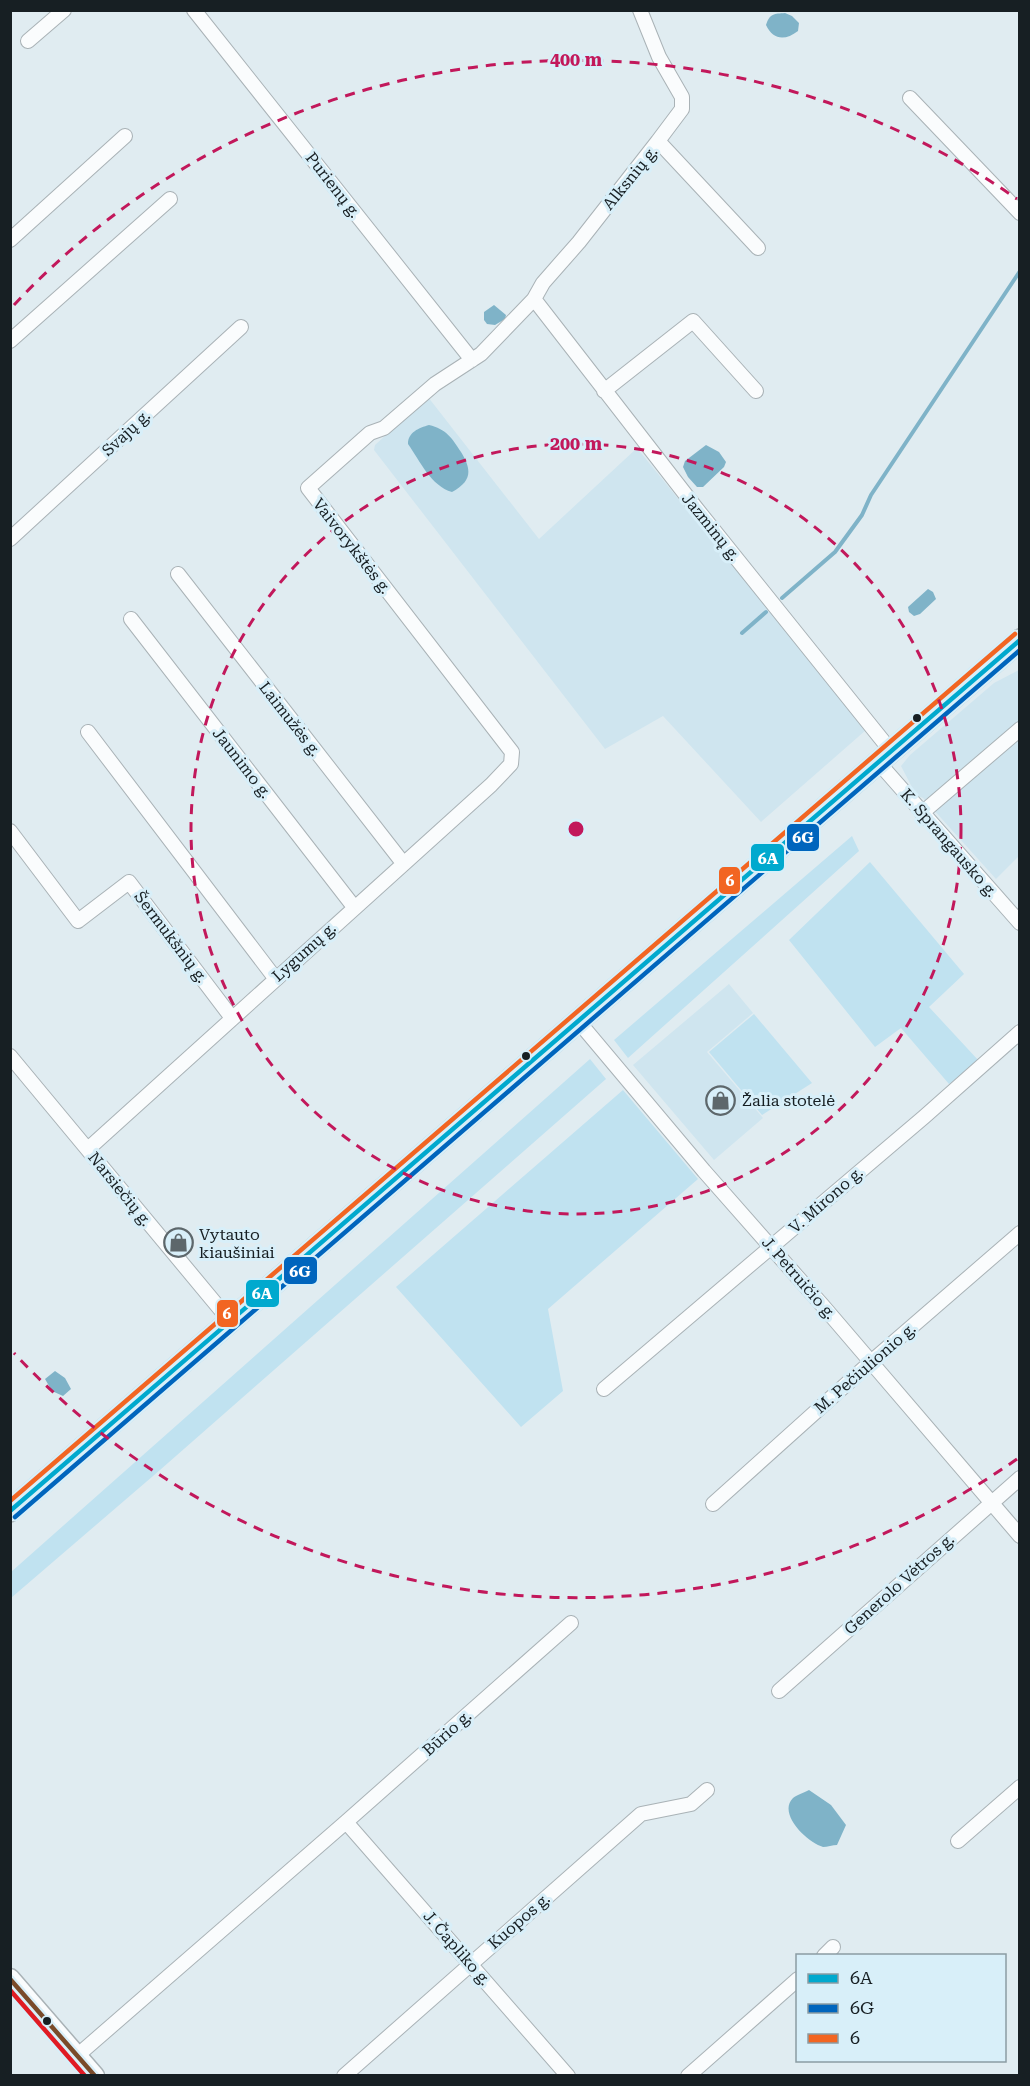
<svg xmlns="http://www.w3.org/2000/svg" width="1030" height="2086" font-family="'Roboto Serif',serif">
<rect width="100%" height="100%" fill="#e0ecf1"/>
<path fill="#cfe5ef" d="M428 397 539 539 637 448 866 730 761 822 663 716 605 749 374 450 375 445Z
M1019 670V856L996 879 923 798 916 795 901 766 910 755 994 683Z
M729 984 753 1013 707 1052 763 1118 714 1160 633 1065Z"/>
<path fill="#c0e2f0" d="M852 836 859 851 628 1058 614 1040Z
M870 862 964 974 929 1007 979 1061 949 1084 901 1028 875 1047 789 940Z
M754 1014 812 1083 762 1115 709 1052Z
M590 1059 606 1079 160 1470 11 1598V1572Z
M623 1090 698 1179 548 1309 563 1391 521 1427 396 1287Z"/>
<path fill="#7fb3c8" d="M785 13 792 16 799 23 798 31C785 41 773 40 766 25 770 13 774 14 785 13Z
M494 305 506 315 505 319 495 325 487 324 484 320V312Z
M429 425C446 429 452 438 461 452 472 470 472 481 452 492 431 486 420 461 408 444 408 432 419 428 429 425Z
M706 445 719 452 726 462 724 467 703 487H697L688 477 683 467 685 461Z
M928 589 933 592 936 599 920 614 914 616 909 612 908 607Z
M55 1371 65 1378 71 1389 63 1396 52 1391 45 1379Z
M809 1790 831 1805 846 1825 837 1845C833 1845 827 1847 823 1847 808 1843 777 1814 793 1798 796 1795 804 1793 809 1790Z"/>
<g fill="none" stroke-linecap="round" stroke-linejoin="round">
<path stroke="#7fb3c8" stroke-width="4" d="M782 598 835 552 862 515 871 495 1020 271
M742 633 766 612"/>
<defs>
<path id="street" d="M194 10 472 360
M640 10 659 57 682 97V109L658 141
M28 41 64 10
M910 98 1020 213
M10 240 125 136
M534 299 696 508 891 751
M10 341 170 199
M604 391 693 321 756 391
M10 539 241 327
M178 574 403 863
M131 619 354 907
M88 732 275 978
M878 762 1020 923
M922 813 1020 729
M10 831 78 921 129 882 232 1018
M578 1021 704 1171 823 1306 1020 1536
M10 1056 230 1321
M88 1149 491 785 511 764 512 752 308 488 370 433 384 428 435 384 481 354 534 299 543 283 579 242 658 141 758 248
M604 1389 924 1117 1020 1032
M713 1504 871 1362 1020 1233
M779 1691 1020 1478
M346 1822 568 2076
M958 1841 1020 1787
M824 1956 833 1947
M78 2055 346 1822 571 1623
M344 2076 641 1814 691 1804 707 1790
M688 2076 798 1979"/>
<path id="secondary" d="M10 1978 95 2076"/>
<path id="primary" d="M10 1511 1020 640"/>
</defs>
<use href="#street" stroke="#a9b2b6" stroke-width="16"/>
<use href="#secondary" stroke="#a9b2b6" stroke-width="21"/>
<use href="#primary" stroke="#a9b2b6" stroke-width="24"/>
<use href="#street" stroke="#fafcfd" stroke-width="14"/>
<use href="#secondary" stroke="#fafcfd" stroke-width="18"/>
<use href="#primary" stroke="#fafcfd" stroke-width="21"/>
<defs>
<path id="bus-1" d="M10 1511 1020 640"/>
<path id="bus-2" d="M15 1517 1020 650"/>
<path id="bus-3" d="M10 1501 1015 634"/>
<path id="bus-4" d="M10 1979 95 2076"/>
<path id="bus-5" d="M10 1990 85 2076"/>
</defs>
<use href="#bus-1" stroke="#d8eff9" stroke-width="9"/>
<use href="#bus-2" stroke="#d8eff9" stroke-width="9"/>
<use href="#bus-3" stroke="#d8eff9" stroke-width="9"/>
<use href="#bus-4" stroke="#d8eff9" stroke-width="9"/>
<use href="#bus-5" stroke="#d8eff9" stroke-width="9"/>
<use href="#bus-1" stroke="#00a9ce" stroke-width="4.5"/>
<use href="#bus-2" stroke="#0065bd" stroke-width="4.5"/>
<use href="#bus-3" stroke="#f26522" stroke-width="4.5"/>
<use href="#bus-4" stroke="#7a4b2a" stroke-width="4.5"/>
<use href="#bus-5" stroke="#e01b24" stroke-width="4.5"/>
</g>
<g fill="none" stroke="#c2185b" stroke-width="3" stroke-dasharray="10 8">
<circle cx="576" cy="829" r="385"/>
<path d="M1017 1459A769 769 0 0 1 14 1353M14 305A769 769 0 0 1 1017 199"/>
</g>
<defs>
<symbol id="shop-ring" viewBox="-11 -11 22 22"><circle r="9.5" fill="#d8eff9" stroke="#5d676b" stroke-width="1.5"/><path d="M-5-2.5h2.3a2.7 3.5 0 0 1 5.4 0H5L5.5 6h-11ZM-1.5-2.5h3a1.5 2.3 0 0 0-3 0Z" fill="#5d676b"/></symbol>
</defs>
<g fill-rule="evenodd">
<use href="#shop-ring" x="704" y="1084" width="33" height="33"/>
<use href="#shop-ring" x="162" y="1226" width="33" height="33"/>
</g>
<g fill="#171f23" stroke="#d8eff9" stroke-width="2">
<circle cx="917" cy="718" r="5"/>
<circle cx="526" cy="1056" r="5"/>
<circle cx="47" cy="2021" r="5"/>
</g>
<g text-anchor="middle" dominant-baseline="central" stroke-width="6" stroke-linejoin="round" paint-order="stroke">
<g font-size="16" fill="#171f23" stroke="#d8eff9">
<text transform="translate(630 178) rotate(-51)">Alksnių g.</text>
<text transform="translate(333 185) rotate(52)">Purienų g.</text>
<text transform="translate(126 433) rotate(-43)">Svajų g.</text>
<text transform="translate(711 527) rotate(51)">Jazminų g.</text>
<text transform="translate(352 546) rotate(52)">Vaivorykštės g.</text>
<text transform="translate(290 719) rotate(52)">Laimužės g.</text>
<text transform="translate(242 763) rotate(52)">Jaunimo g.</text>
<text transform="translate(949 843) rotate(49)">K. Sprangausko g.</text>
<text transform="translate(171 937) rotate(53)">Šermukšnių g.</text>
<text transform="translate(304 952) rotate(-42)">Lygumų g.</text>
<text transform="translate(120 1189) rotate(51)">Narsiečių g.</text>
<text transform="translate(826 1200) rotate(-41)">V. Mirono g.</text>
<text transform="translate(799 1278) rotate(49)">J. Petruičio g.</text>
<text transform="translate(865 1368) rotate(-41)">M. Pečiulionio g.</text>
<text transform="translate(899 1584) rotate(-42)">Generolo Vėtros g.</text>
<text transform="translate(447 1733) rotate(-42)">Būrio g.</text>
<text transform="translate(519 1921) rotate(-41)">Kuopos g.</text>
<text transform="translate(457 1948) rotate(49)">J. Čapliko g.</text>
</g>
<g font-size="16" fill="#171f23" stroke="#d8eff9" text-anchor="start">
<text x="742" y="1100">Žalia stotelė</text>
<text x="199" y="1234">Vytauto<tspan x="199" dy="18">kiaušiniai</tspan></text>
</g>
</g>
<circle cx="576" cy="829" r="9" fill="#c2185b" stroke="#d8eff9" stroke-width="3"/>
<g font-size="18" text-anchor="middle" font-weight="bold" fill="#c2185b" stroke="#d8eff9" stroke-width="6" stroke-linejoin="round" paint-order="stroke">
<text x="576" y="66">400 m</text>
<text x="576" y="450">200 m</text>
</g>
<g stroke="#d8eff9" stroke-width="2">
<rect x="786" y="823" width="34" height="29" rx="6" fill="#0065bd"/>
<rect x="750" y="843" width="35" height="29" rx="6" fill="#00a9ce"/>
<rect x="718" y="866" width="23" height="29" rx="6" fill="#f26522"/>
<rect x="283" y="1256" width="35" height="29" rx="6" fill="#0065bd"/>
<rect x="245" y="1279" width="35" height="29" rx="6" fill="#00a9ce"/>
<rect x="216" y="1299" width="23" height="29" rx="6" fill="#f26522"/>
</g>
<g font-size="16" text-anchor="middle" font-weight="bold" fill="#fff">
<text x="803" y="843">6G</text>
<text x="768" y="864">6A</text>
<text x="730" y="886">6</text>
<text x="300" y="1277">6G</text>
<text x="262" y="1299">6A</text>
<text x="227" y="1319">6</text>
</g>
<rect width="1030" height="2086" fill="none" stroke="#171f23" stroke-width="24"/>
<rect x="796" y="1954" width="210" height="108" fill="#d8eff9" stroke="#8b9ca3" stroke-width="1.5"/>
<rect x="808" y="1974" width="30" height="9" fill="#00a9ce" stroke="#8b9ca3" stroke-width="1.5"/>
<text x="850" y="1984" font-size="18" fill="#171f23">6A</text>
<rect x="808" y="2004" width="30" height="9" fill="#0065bd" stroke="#8b9ca3" stroke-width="1.5"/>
<text x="850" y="2014" font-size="18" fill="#171f23">6G</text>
<rect x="808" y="2034" width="30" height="9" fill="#f26522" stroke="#8b9ca3" stroke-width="1.5"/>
<text x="850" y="2044" font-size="18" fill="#171f23">6</text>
</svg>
